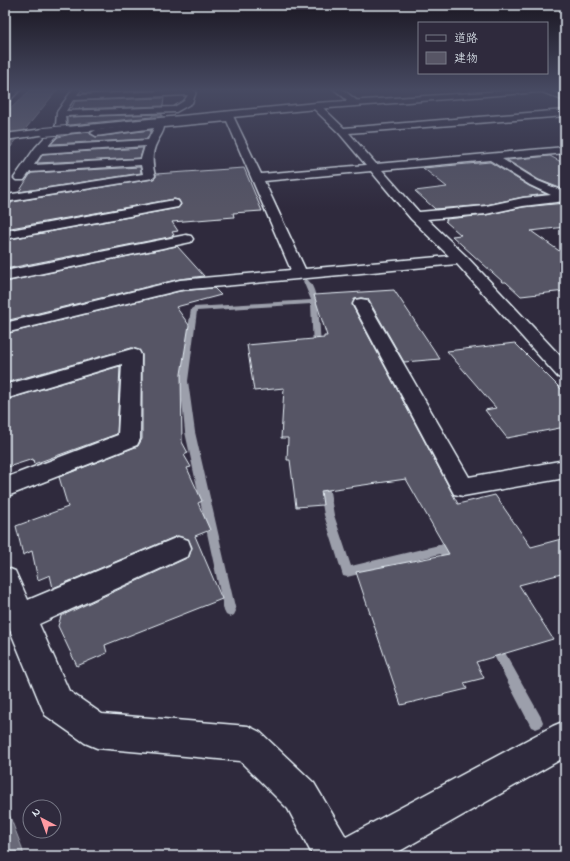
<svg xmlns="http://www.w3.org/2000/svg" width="570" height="861" font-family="'Indie Flower','Klee One',sans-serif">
<rect width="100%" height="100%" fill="#2f2a3d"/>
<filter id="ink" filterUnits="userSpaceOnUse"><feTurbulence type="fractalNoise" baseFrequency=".025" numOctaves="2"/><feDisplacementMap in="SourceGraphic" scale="8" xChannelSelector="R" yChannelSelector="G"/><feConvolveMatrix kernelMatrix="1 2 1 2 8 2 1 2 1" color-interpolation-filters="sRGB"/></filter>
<g filter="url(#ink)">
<path fill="#696978" stroke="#9c9fab" d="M31 89H58L5 154V114Z
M5 804 21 845 24 856H5Z"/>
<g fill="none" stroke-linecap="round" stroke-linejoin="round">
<path fill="#9c9fab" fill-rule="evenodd" d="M306 279C320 285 320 334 321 349L320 351H317L313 349 311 304 197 311 188 381 195 432 236 611 234 615 230 617 226 615 224 611 185 432 180 381 191 309 194 307 311 300 303 281Z
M323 476 326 477 328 480 334 515 351 566 443 544 447 546 458 566 456 570 452 571 448 570 440 554 347 577 343 576 324 515 318 480 320 477Z
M494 638 498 640 541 717 543 722 541 727 536 729 531 727 490 648 488 644 490 640Z"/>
</g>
<path fill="#575565" stroke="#e8f1f8" d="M83 89H165L83 93Z
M164 98 163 106 71 109 75 101Z
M162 114V116H152V117L70 125 67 124V117Z
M151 130 147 139 51 144 58 137 71 134 90 132V134L96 137Z
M143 148 140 158 37 163 43 154Z
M550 156 565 164V190L539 180 507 160Z
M490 162 529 186 546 194 523 197 486 205 435 209 415 191 447 187 423 168Z
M140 167 141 173 19 192 31 173Z
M244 168 262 211 233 213 234 217 172 222 178 231 172 232 174 235 169 237 5 269V240L178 208 181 205 179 200 174 199 5 229V214L12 202 153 179 156 177V174Z
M565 203V227L531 231 565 255V291L521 296 506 282H503L452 236 461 235 445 221H447L446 219 486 215 523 207Z
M177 246 204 276 180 279 5 321V282Z
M214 288 221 295 176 307 189 325 181 374 182 442 188 453 184 455 191 467 187 468 202 501 198 503 210 530 195 536 222 599 105 645 107 653 77 666 58 626 61 616 189 557 192 547 188 539 177 536 53 588 50 575 38 580 32 551 23 555 16 526 68 507 59 477 138 446 142 439V355L139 350 132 348 5 383V334L180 291Z
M394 290 440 359 404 362 368 299 361 298 355 299 352 305 458 504 495 495 531 547 565 538V573L519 585 553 639 476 662 484 678 464 683 467 689 401 705 356 572 449 554 406 479 321 491 323 505 296 507 290 460H287L288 438H281L284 388 254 391 247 345 324 338V336H327L314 295Z
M515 343 565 393V427L507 438 485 410 496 408 447 351Z
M120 366 117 434 34 464 33 459 5 468V400Z"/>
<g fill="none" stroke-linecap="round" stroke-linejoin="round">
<defs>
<path id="minor" d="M73 89H81L77 95 185 90 184 89H192L196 92 192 103 176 112 65 116 66 125 48 146 148 140 154 128 96 136 91 133 96 130 224 116 225 112H231L234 118 261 174 366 165 339 133 313 108 312 106 313 104H319L344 128 565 110V116L349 133 376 164 565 147V153L502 159 538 181 565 192V201L523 206 486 214 427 219 466 256 565 361V379L558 377 457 264 180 290 5 333V323L180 280 291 270 227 121 164 127C163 133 160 136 157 142 151 153 152 164 155 176L153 178 5 202 6 195 143 174 141 165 30 172 24 180H16L14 178 35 148 56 125 57 112ZM188 95 184 101 174 107 66 111 73 100ZM145 146 141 159 34 165 42 153ZM490 160 530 185 551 195 523 198 486 206 419 212 382 170ZM371 171 411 219 449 256 305 269 264 181Z
M334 89H342L360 103 356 105H353Z
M535 89H545L565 96V101Z
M174 200 178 201 180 204 178 207 5 239V231Z
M186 235 191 236 193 239 191 242 5 281V271Z
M361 299 367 300 369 304 469 477 565 460V478L463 496 454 494 353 304 355 300Z
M132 349 139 351 141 355 140 439 137 445 5 497V478L118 435 122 364 5 399V385Z
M178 537 188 540 191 548 188 556 39 624 69 691 102 714 248 726 260 732 314 783 346 837 553 726 565 721V757L391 856H313L288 809 240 761 97 748 85 743 45 715 5 618V567L15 571 28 600Z"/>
<path id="secondary" d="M13 89H21L8 102H5V96Z
M533 89H565V90L316 109 67 133 62 130 67 127 316 103Z
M44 129 49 132 47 134 5 140V134Z"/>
</defs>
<use href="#minor" stroke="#e8f1f8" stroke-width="3"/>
<use href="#secondary" stroke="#e8f1f8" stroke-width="3"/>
<use href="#minor" fill="#2f2a3d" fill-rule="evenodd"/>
<use href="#secondary" fill="#2f2a3d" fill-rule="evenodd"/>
<defs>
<path id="secondary-bridge" d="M44 132 67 130"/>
</defs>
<use href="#secondary-bridge" stroke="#e8f1f8" stroke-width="10" stroke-linecap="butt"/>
<use href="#secondary-bridge" stroke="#2f2a3d" stroke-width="8"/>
</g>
</g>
<linearGradient id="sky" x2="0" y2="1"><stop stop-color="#1a1722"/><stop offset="0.43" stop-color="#474a62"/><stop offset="1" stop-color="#474a62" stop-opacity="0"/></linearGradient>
<rect width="570" height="209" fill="url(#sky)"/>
<rect width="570" height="861" fill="none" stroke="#2f2a3d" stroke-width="20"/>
<rect x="10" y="10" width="550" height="841" fill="none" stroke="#e8f1f8" stroke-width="1.5" filter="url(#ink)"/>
<rect x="418" y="22" width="130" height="52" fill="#2f2a3d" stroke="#797a88"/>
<rect x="426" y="35" width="20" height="6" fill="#2f2a3d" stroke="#797a88"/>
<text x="454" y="42" font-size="12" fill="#e8f1f8">道路</text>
<rect x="426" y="52" width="20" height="12" fill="#575565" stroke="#797a88"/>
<text x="454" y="62" font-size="12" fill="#e8f1f8">建物</text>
<g transform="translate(42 819) rotate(319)"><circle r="19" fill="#2f2a3d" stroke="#797a88"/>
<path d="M0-3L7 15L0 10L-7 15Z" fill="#ff9aa2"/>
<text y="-6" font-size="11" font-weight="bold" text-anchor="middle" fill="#e8f1f8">N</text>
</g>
</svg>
